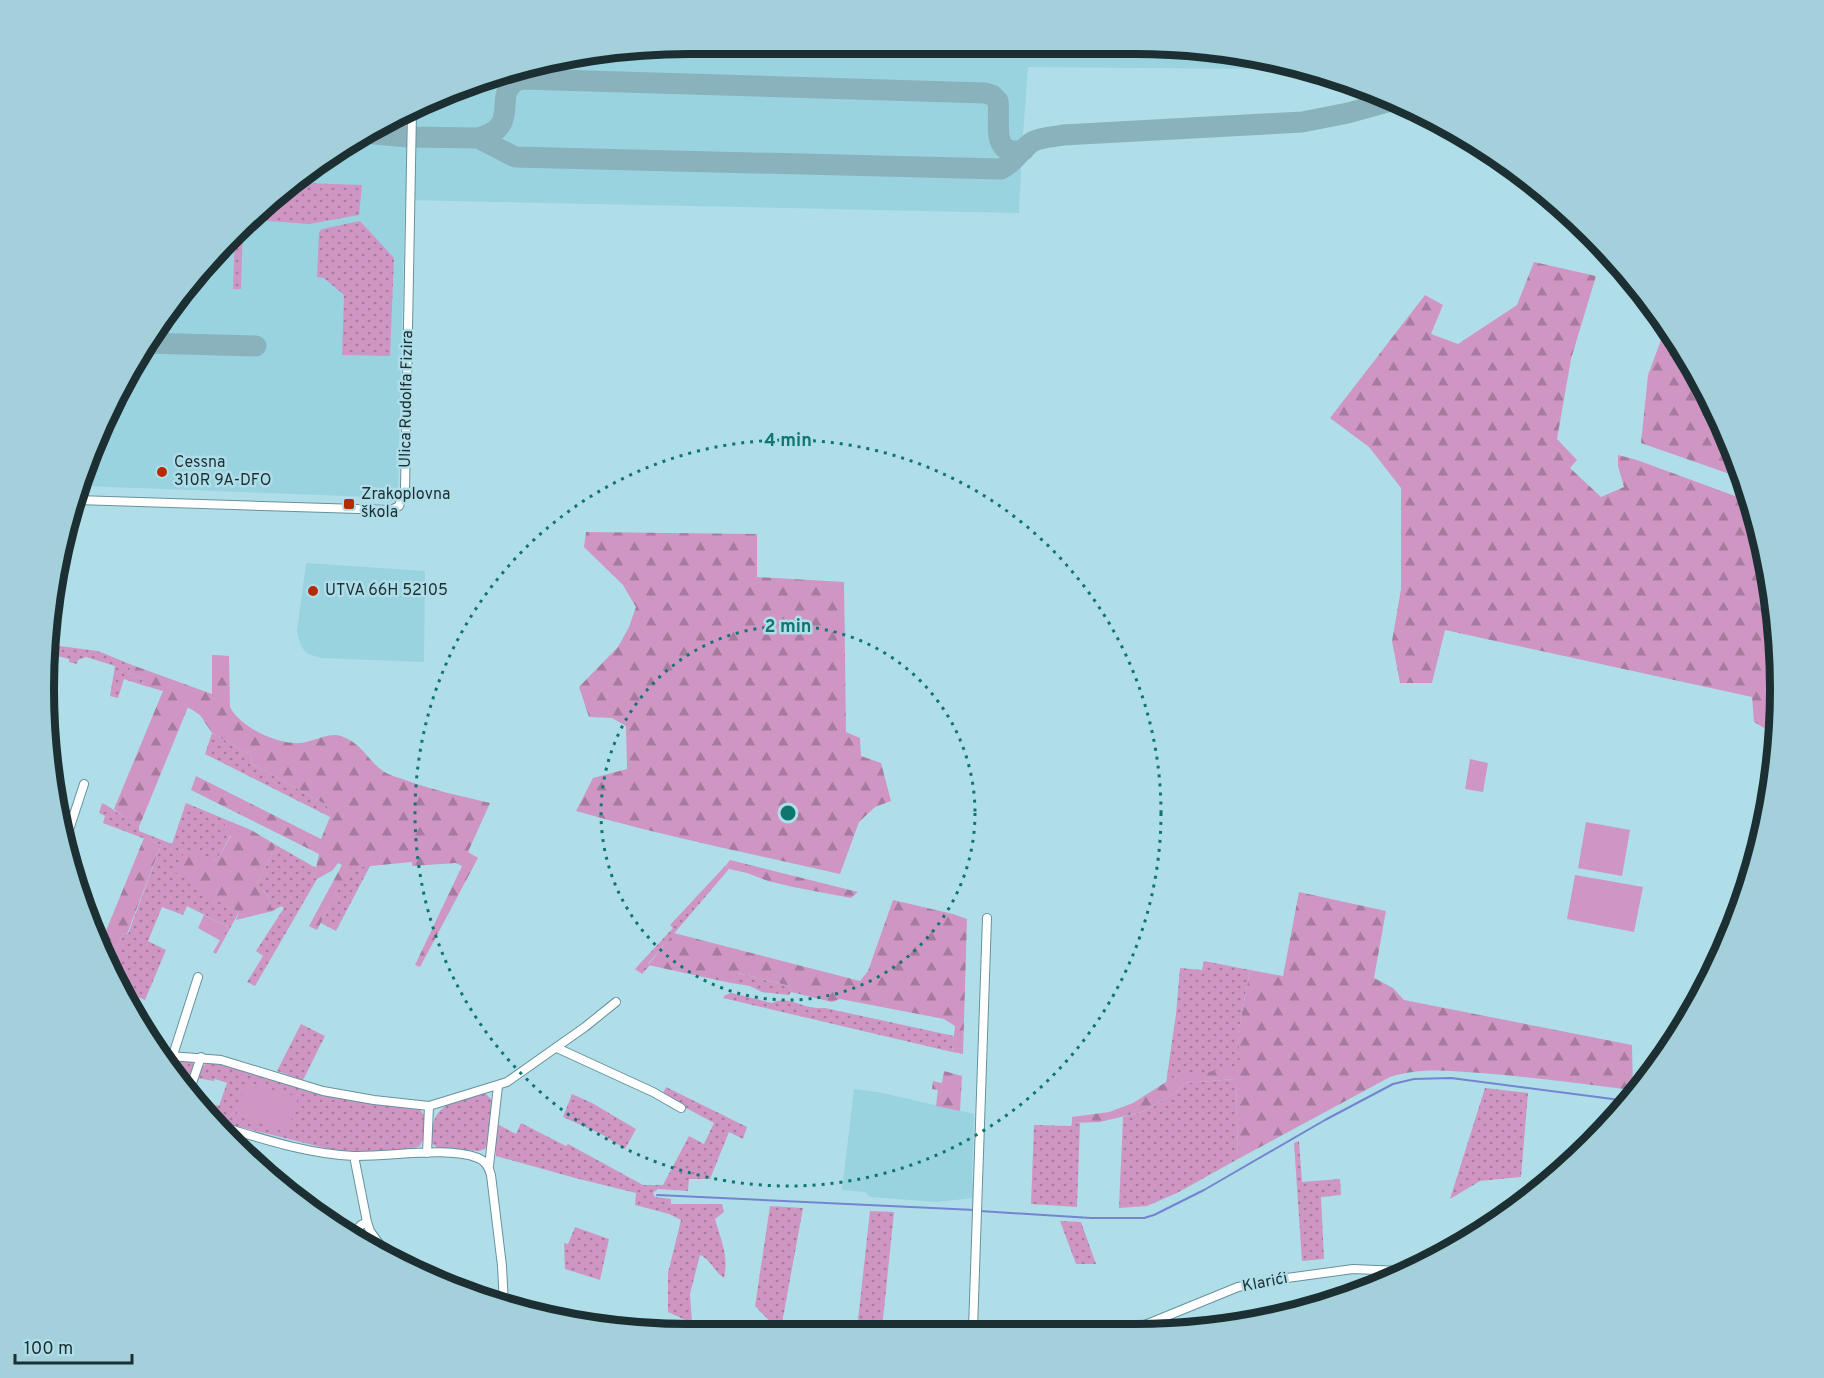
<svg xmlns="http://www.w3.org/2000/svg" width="1824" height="1378" font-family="Overpass,sans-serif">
<defs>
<pattern id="grass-dots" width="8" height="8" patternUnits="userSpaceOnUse" patternTransform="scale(1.5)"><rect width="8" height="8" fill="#cf96c4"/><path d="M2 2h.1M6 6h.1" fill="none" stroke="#a77ba0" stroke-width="1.8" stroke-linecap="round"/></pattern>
<pattern id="forest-firs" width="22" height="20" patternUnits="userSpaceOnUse" patternTransform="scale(1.5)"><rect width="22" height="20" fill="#cf96c4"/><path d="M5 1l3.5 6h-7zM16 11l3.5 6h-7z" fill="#a77ba0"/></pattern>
</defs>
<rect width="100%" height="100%" fill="#afdee9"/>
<path fill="#99d3df" d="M689 44 1177 45 1258 58V69L1028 67 1022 149 1019 213 405 200 398 498 82 486 110 403 152 330 232 233 366 130 522 66Z
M306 563 425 571 424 662 321 658 308 654 303 649 299 640 297 631Z
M854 1089 878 1092 974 1114 972 1176 973 1198 937 1202 870 1197 865 1192 842 1190Z"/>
<path fill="url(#grass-dots)" d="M302 179 304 183 362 185 359 215 309 224 268 221 246 222Z
M360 221 394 258 390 356 342 355 344 295 324 278 317 277 319 232 322 229Z
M243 224 241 289H233L235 231Z
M52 645 98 651 132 665 128 673 143 679 142 685 124 679 118 698 110 696 115 666 86 657 78 660 77 664 69 662V659L53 655Z
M212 733 251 755 252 764 327 805 330 817 205 754Z
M102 803C116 810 126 820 139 827V831L172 844 186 803 227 820 224 829 231 835 217 859 211 860 192 886 239 912 216 954 213 952 228 927 187 906 183 915 162 907 148 941 166 950 145 1000 125 992 111 964 123 933 128 934 161 845 103 823 105 816 99 813Z
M276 845 316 868 314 877 317 879 255 986 247 982 263 956 256 951 284 908 281 906 273 911 267 895 257 884Z
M726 865 729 869 648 964 650 965 642 974 635 969 673 928 670 925Z
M370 866 336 931 321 923 349 867Z
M1204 961 1250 970 1238 1034 1241 1067 1166 1083 1176 1014 1180 968 1202 970Z
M737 973 790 986 791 992 789 995 762 992 750 986 731 983Z
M732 993 772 1003C785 996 796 1004 810 1007 815 1008 820 1008 825 1008L954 1036 952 1052 723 998 725 995Z
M301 1024 325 1036 303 1080 277 1071Z
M160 1057 191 1060 194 1065 187 1090Z
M208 1062H217L322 1094 420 1110 426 1117 425 1141H422L420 1146 414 1148 413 1150 353 1152 333 1150 212 1120 203 1109 206 1102 219 1106 227 1083 215 1079 214 1081 197 1078 202 1067Z
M1236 1079 1238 1159 1177 1193 1147 1206 1119 1208 1123 1117 1142 1112 1179 1091 1184 1083Z
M666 1087 747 1127 743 1139 729 1132 710 1179H689L688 1191 658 1189 653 1193 655 1197 671 1199V1204H722L724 1212 715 1219C721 1240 729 1256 724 1278 714 1271 710 1259 700 1255L690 1294 692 1323 668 1312V1273L681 1220 669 1214 635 1205 636 1193 575 1178 496 1156V1146H494L497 1124 516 1134 521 1123 566 1146 568 1144 643 1185H663L689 1136 704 1144 714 1123 662 1095Z
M1485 1088 1528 1093 1521 1177 1480 1181 1450 1199Z
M479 1094H486L493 1101 489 1144H487L485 1149 479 1151 438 1148 430 1142C433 1104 447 1104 479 1094Z
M572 1094 592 1103 636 1129 625 1149 603 1135 563 1117Z
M1072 1123H1080L1077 1207 1031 1204 1034 1125 1071 1126Z
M1299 1141 1302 1182 1340 1179 1341 1195 1321 1197 1324 1259 1302 1261 1294 1143Z
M770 1206 803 1208 781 1329H777L755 1306Z
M870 1211 894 1212 882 1329H857Z
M1060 1221 1081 1222 1096 1264H1076Z
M575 1227 609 1239 600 1280 565 1269 564 1243 568 1244Z"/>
<path fill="url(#forest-firs)" d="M1534 262 1596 276 1571 359 1557 439 1577 460 1570 468 1601 497 1624 487 1618 466V455L1637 460 1735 496 1741 478 1641 443 1648 375 1667 324 1672 330 1731 442 1768 563 1780 689 1776 735 1754 722 1752 697 1445 630 1432 683H1400L1392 641 1401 589V488L1369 447 1330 418 1425 295 1443 305 1431 334 1458 344 1517 305Z
M586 532 757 534V577L844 582 846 732 860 738 861 756 881 763 891 801 875 807 859 822 840 874C752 854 663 836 576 811L593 778 627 769 626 726 612 718 589 717 579 687 618 647 629 627 636 607 623 585 584 547Z
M212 655 229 656 230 707C241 728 278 745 301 743 313 742 329 732 341 736 362 743 368 761 383 771 390 776 398 777 405 780 432 790 461 796 490 803L468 852 478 858 420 967 415 965 462 866 456 863 412 866V862L350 868 317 930 309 926 342 865 338 863 333 870 317 879 314 877 319 854 191 790 196 776 321 839 330 817 327 805 252 764 251 755 212 733 200 715 188 707 139 827 128 821 114 809 163 691 142 685 143 679 128 673 132 665 212 694Z
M227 820 251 830 276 845 257 884 267 895 273 911 236 920 239 912 191 887 194 882 176 873 185 849 211 860 217 859 231 836 223 829Z
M144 838 161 845 127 934 123 933 111 964 101 943Z
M730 860 858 892 851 898 793 887 768 881 747 873 729 869 726 865Z
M1299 892 1386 911 1374 978 1393 988 1404 1000 1632 1045 1633 1090C1582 1084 1532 1077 1481 1073 1450 1071 1421 1067 1390 1077L1238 1159 1236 1079 1184 1083 1179 1091 1142 1112 1100 1122 1072 1123V1117L1109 1112 1133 1103 1174 1077 1240 1067 1238 1034 1250 970 1283 976Z
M893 900 953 914 967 919 963 1054 952 1052 955 1026 944 1019 840 999 832 1002 791 992 790 986 738 973 731 983 648 965 674 933 860 981 868 971Z
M944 1071 962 1076 960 1111 936 1106 938 1090 932 1089 933 1081 942 1083Z"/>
<path fill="#cf96c4" d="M1470 759 1488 763 1483 792 1465 789Z
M1586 822 1630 830 1622 876 1578 868Z
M1575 875 1643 887 1634 932 1567 919Z
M204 915 228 927 221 941 198 928Z
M246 1082 298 1097 288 1131 236 1116Z"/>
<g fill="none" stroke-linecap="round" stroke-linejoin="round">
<path stroke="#7484d0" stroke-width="2" d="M657 1195 975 1210
M980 1211 1091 1218H1144L1154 1215 1204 1190 1325 1120 1393 1084 1414 1079 1451 1078 1628 1101"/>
<path stroke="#8ab2bc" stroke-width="21" d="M363 133 408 137 478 138 515 157 1001 169C1016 162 1022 147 1034 141 1043 137 1054 137 1063 135L1302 122 1348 113 1395 100
M478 138C526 126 487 90 522 79L985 93 992 95 998 101C1001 121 989 158 1024 150
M145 343 256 346"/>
<defs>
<path id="street" d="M1170 45C1182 53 1194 53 1208 50
M77 500 391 510 399 506 405 490 412 111
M66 839 84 784
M557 1048 653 1092 681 1108
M158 1055 221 1060 323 1091 374 1100 429 1106 507 1082 585 1027 616 1002
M173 1055 198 977
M189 1092 201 1057
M216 1125C260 1138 307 1154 354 1156 389 1157 447 1146 478 1158 486 1161 489 1167 491 1175L502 1266 504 1305
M228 1140 234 1130
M427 1153 429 1106
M354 1156 367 1222 370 1231 390 1259
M489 1166 498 1086
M350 1236 361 1225 367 1222
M973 1329 987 918
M1135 1329 1238 1287 1287 1278 1353 1269 1401 1271"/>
</defs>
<use href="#street" stroke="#65929d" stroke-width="10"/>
<use href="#street" stroke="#fff" stroke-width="8"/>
</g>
<g fill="none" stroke="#0f766e" stroke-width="3" stroke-dasharray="3 6">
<circle cx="788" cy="813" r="187"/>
<circle cx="788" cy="813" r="373"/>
</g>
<g fill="#b52907" stroke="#afdee9" stroke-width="2">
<circle cx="162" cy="472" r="6"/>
<rect x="343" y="498" width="12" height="12" rx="3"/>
<circle cx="313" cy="591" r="6"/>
</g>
<g text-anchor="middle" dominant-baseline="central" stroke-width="5" stroke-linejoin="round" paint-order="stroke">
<g font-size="16" fill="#1c2f33" stroke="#afdee9">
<text transform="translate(407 399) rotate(-89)">Ulica Rudolfa Fizira</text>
<text transform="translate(1265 1283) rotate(-11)">Klarići</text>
</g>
<g font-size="16" fill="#1c2f33" stroke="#afdee9" text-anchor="start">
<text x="174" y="463">Cessna<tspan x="174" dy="18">310R 9A-DFO</tspan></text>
<text x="361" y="495">Zrakoplovna<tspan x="361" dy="18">škola</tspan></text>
<text x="325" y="591">UTVA 66H 52105</text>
</g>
</g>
<path d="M0 0H1824V1378H0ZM689 54H1135A635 635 0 0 1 1770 689V689A635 635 0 0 1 1135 1324H689A635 635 0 0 1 54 689V689A635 635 0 0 1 689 54Z" fill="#a3d0da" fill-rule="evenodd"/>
<path fill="none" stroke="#1c2f33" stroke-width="8" d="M689 54H1135A635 635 0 0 1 1770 689V689A635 635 0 0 1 1135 1324H689A635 635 0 0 1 54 689V689A635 635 0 0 1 689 54Z"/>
<circle cx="788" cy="813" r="9" fill="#0f766e" stroke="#afdee9" stroke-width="3"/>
<g font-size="18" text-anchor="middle" font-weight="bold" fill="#0f766e" stroke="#afdee9" stroke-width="5" stroke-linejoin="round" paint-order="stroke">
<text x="788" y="446">4 min</text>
<text x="788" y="632">2 min</text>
</g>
<path d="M15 1354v9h117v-9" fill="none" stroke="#1c2f33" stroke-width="3"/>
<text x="24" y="1354" font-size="18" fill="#1c2f33" stroke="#afdee9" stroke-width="4.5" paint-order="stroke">100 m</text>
</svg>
